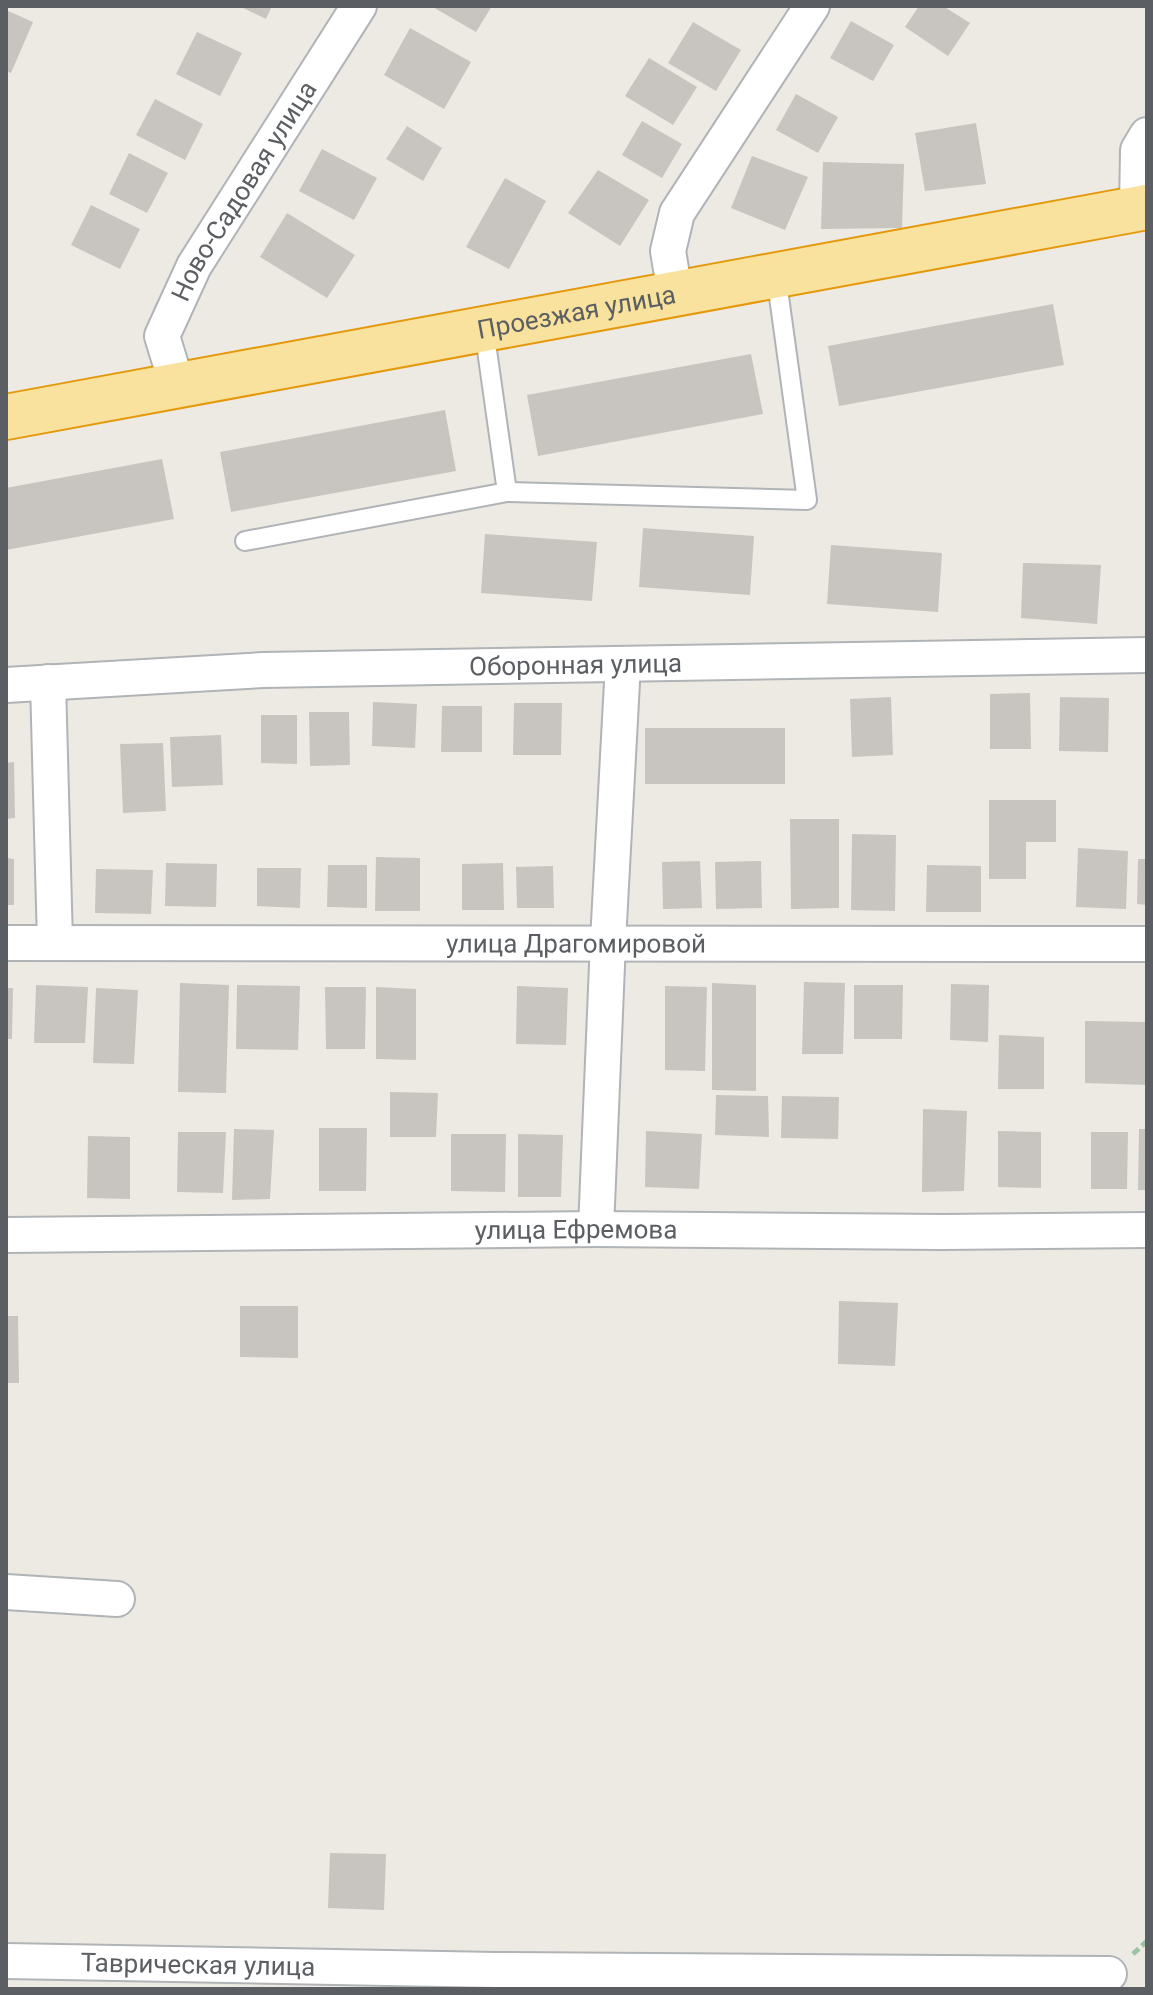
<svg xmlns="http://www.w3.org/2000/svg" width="1153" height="1995" font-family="Roboto,sans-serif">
<rect width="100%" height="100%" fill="#edeae3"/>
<path fill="#c8c5c0" d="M239 6H272L266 19Z
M431 6H492L476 32Z
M919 6H943L970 23 948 56 905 27Z
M6 10 33 22 11 73 6 71Z
M851 21 894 45 873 81 830 58Z
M693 22 741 50 716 91 668 63Z
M410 28 471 62 444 109 384 75Z
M197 32 242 53 220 96 176 74Z
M649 58 697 87 673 125 625 96Z
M796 94 838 117 818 153 776 130Z
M155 99 203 124 185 160 136 135Z
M642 121 682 144 662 178 622 155Z
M976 123 986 184 925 191 915 133Z
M407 126 442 148 423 181 386 159Z
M322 149 377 178 354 220 299 191Z
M129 153 168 173 147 213 109 194Z
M752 156 808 177 785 230 731 208Z
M823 162 904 164 902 228 821 229Z
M598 170 649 200 620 246 568 213Z
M505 178 546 201 509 269 466 247Z
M91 205 140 229 120 269 71 245Z
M287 213 355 255 327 298 260 257Z
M1053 304 1064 365 839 406 828 346Z
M751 354 763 414 538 456 527 395Z
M445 410 456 471 231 512 220 452Z
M162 459 174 519 6 550V488Z
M643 528 754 536 750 595 639 587Z
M485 534 597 542 592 601 481 593Z
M831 545 942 553 938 612 827 604Z
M1023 563 1101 565 1097 624 1021 618Z
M1030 693 1031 749H990V694Z
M891 697 893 755 852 757 850 699Z
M1060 697 1109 698 1108 752 1059 751Z
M373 702 417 704 415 748 372 746Z
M514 703H562L561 755H513Z
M442 706H482V752H441Z
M309 712H349L350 765 310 766Z
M261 715H297V764L261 763Z
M645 728H785V784H645Z
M221 735 223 785 172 787 170 737Z
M163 743 166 811 123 813 120 744Z
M14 762 15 818 6 819V763Z
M989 800H1056V842H1026V879H989Z
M790 819H839V908L791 909Z
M852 834 896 835 895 911 851 910Z
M1078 848 1128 851 1126 909 1076 907Z
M376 857 420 858V911H375Z
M6 858 14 859V905H6Z
M1138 859H1147V905L1137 904Z
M700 861 702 908 663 909 662 862Z
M761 861 762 908 716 909 715 862Z
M166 863 217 864 216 907 165 906Z
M503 863 504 910H462V864Z
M328 865H367V908L327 907Z
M927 865 981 866V912H926Z
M553 866 554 908H517L516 867Z
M257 868H301L300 908 257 906Z
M96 869 153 870 151 914 95 913Z
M804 982 845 983 843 1054H802Z
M180 983 229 985 226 1093 178 1092Z
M712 983 756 985V1091L712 1090Z
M951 984 989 985 988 1042 950 1040Z
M36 985 88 987 85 1043H34Z
M237 985 300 986 298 1050 236 1049Z
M854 985H903L902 1039H854Z
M517 986 568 988 566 1045 516 1044Z
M665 986 707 987 705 1071 665 1070Z
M325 987H366L365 1049H326Z
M376 987 416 989V1060L376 1059Z
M6 988H13L12 1039H6Z
M96 988 138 990 134 1064 93 1063Z
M1085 1021 1147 1022V1085L1085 1083Z
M999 1035 1044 1037V1089H998Z
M390 1092 438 1093 436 1137H390Z
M716 1095 768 1096 769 1137 715 1135Z
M782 1096 839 1097 838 1139 781 1138Z
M923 1109 967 1111 964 1191 922 1192Z
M319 1128H367L366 1191H319Z
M234 1129 274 1130 270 1199 232 1200Z
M1139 1129H1147V1190H1138Z
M646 1131 702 1134 699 1189 645 1187Z
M998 1131 1041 1132V1188L998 1187Z
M178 1132H226L223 1193 177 1192Z
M1091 1132H1128L1127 1189H1091Z
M451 1134H506L505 1192 451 1191Z
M518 1134 563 1135 561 1197H518Z
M88 1136 130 1137V1199L87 1198Z
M839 1301 898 1303 895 1366 838 1364Z
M240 1306H298V1358L240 1357Z
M6 1316H18L19 1383H6Z
M330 1853 386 1854 384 1910 328 1908Z"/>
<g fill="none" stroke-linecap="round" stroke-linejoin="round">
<defs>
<path id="service" d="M484 329 507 492
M245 541 507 492 807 500 776 275"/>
<g id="minor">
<path d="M1137 209 1138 150 1147 135"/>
<path d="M675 293 668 251 677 213 812 6"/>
<path id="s1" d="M177 385 162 336 194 266 359 6"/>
<path d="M48 682 55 943"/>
<path id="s2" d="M6 685 263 670 1147 655"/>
<path id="s3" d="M6 943 1147 944"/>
<path d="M596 1229 608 941 623 664"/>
<path id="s4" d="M6 1235 596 1229 942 1232 1147 1230"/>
<path d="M6 1592 117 1599"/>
<path id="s5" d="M6 1961 496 1970 1109 1974"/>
</g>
<g id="trunk">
<path id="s6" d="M6 417 1147 207"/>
</g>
</defs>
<use href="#service" stroke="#b0b4b7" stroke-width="22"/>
<use href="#minor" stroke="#b0b4b7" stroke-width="38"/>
<use href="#trunk" stroke="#e4980c" stroke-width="48"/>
<path stroke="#9ac4a4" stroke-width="5" stroke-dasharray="8 4" stroke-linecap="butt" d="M1133 1954 1147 1941"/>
<use href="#service" stroke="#fff" stroke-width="18"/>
<use href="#minor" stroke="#fff" stroke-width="34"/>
<use href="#trunk" stroke="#f9e29d" stroke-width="44"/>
</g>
<g text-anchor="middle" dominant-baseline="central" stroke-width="7" stroke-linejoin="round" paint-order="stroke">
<g font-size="26" fill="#5b5f63" stroke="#fff">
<text stroke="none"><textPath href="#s1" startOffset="218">Ново-Садовая улица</textPath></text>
<text stroke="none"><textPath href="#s6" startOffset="580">Проезжая улица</textPath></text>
<text stroke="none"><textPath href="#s2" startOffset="570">Оборонная улица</textPath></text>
<text stroke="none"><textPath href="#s3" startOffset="570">улица Драгомировой</textPath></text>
<text stroke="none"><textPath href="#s4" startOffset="570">улица Ефремова</textPath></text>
<text stroke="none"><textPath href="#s5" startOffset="192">Таврическая улица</textPath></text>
</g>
</g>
<rect width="1153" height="1995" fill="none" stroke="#5b5f63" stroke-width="16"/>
</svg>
